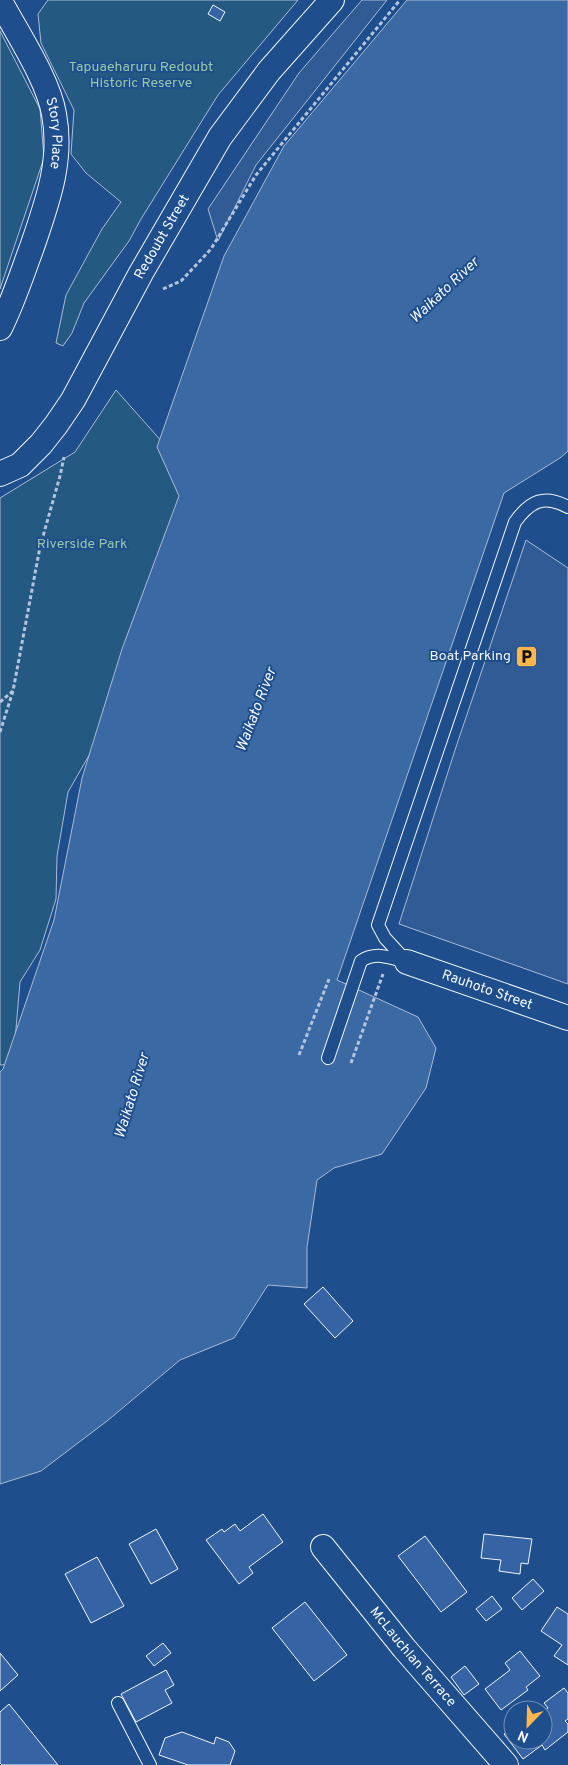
<svg xmlns="http://www.w3.org/2000/svg" width="568" height="1765" font-family="Overpass,sans-serif">
<rect width="100%" height="100%" fill="#1f4e8c"/>
<path fill="#245a82" stroke="#a8bbd7" d="M48 0H298L218 95 141 219 129 241 84 303 72 333 63 346 56 343 66 295 102 229 121 202 86 173 71 154 74 110 41 43 38 14Z
M0 31 40 109 44 158 0 289Z
M116 390 188 471 119 703 68 792 57 856 56 899 40 950 20 982 13 1064 0 1065V498L75 452Z"/>
<path fill="#305b95" stroke="#a8bbd7" d="M362 0H387L256 165 218 241 208 209 299 73Z
M526 540 568 568V984L399 924 457 744Z"/>
<path fill="#3b69a3" stroke="#a8bbd7" d="M407 0H568V451L560 458 504 493 337 980 418 1017 436 1048 426 1088 382 1154 334 1168 317 1180 307 1247V1288L268 1285 234 1338 180 1360 107 1421 41 1471 0 1484V1072L3 1069 54 920 82 778 122 649 179 496 157 447 224 256 284 146Z"/>
<path fill="#3563a3" stroke="#f2f6ff" d="M213 5 225 12 220 21 208 14Z
M323 1287 353 1321 335 1338 304 1304Z
M263 1514 283 1542 249 1567 253 1573 239 1584 206 1540 222 1529 224 1532 235 1524 240 1531Z
M156 1529 178 1569 151 1584 129 1544Z
M484 1534 532 1539 528 1564 521 1563 520 1574 499 1571 501 1560 481 1558Z
M425 1536 467 1592 441 1612 398 1556Z
M97 1557 124 1606 91 1623 65 1574Z
M533 1579 544 1591 522 1610 512 1598Z
M492 1596 502 1609 486 1621 476 1609Z
M305 1602 347 1655 314 1681 272 1628Z
M557 1607 568 1614V1665L554 1656 562 1645 541 1631Z
M163 1643 171 1653 154 1666 146 1656Z
M520 1651 540 1676 526 1687 528 1690 501 1710 485 1689 510 1670 505 1663Z
M0 1653 18 1675 0 1691Z
M465 1666 479 1684 464 1695 451 1677Z
M166 1670 174 1685 165 1690 172 1703 136 1722 121 1694Z
M564 1688 568 1693V1719L565 1721 568 1724V1732L545 1750 542 1745 523 1759 504 1734 513 1727V1740H543V1712L548 1708 544 1703Z
M9 1704 58 1765H2L0 1763V1712Z
M182 1732 214 1744 216 1737 229 1742 235 1751 230 1765H188L159 1755 165 1738Z"/>
<g fill="none" stroke-linecap="round" stroke-linejoin="round">
<defs>
<path id="service" d="M407 962 385 938 378 925 515 522C530 501 544 494 568 507
M328 1058 361 961C376 951 392 958 407 962
M118 1703 150 1765"/>
<g id="minor">
<path id="s1" d="M0 1C17 33 48 79 54 114 63 161 47 203 32 247 22 274 13 302 0 328"/>
<path id="s2" d="M0 474 20 465 41 444 56 425 73 400 141 273 220 137 269 71 332 0"/>
<path id="s3" d="M407 962 568 1018"/>
<path id="s4" d="M323 1547 404 1648 506 1765"/>
</g>
</defs>
<use href="#service" stroke="#f2f6ff" stroke-width="14"/>
<use href="#minor" stroke="#f2f6ff" stroke-width="26"/>
<path stroke="#b3c4dc" stroke-width="3" stroke-dasharray="4 2.5" stroke-linecap="butt" d="M163 289 181 281 211 249 256 175 400 0
M0 702 13 691
M0 732 13 691 40 547 60 476 64 457
M299 1055 329 979
M351 1063 383 974"/>
<use href="#service" stroke="#1f4e8c" stroke-width="12"/>
<use href="#minor" stroke="#1f4e8c" stroke-width="24"/>
</g>
<defs>
<symbol id="parking-square" viewBox="-11 -11 22 22"><rect x="-9" y="-9" width="18" height="18" rx="4" fill="#ffb74d" stroke="#1f4e8c"/><path d="M-3.5-5.5H1a3.5 3.5 0 0 1 0 7H-1V5.5H-3.5ZM-1-3.4V-.6H.8a1.4 1.4 0 0 0 0-2.8Z" fill="#111"/></symbol>
</defs>
<g fill-rule="evenodd">
<use href="#parking-square" x="514" y="644" width="25" height="25"/>
</g>
<g text-anchor="middle" dominant-baseline="central" stroke-width="4" stroke-linejoin="round" paint-order="stroke">
<g font-size="14" fill="#97c8a6" stroke="#1f4e8c">
<text x="141" y="67">Tapuaeharuru Redoubt<tspan x="141" dy="16">Historic Reserve</tspan></text>
<text x="82" y="544">Riverside Park</text>
</g>
<g font-size="14" fill="#f2f6ff" stroke="#1f4e8c">
<text stroke="none"><textPath href="#s1" startOffset="145">Story Place</textPath></text>
<text stroke="none"><textPath href="#s2" startOffset="292">Redoubt Street</textPath></text>
<text stroke="none"><textPath href="#s3" startOffset="85">Rauhoto Street</textPath></text>
<text stroke="none"><textPath href="#s4" startOffset="142">McLauchlan Terrace</textPath></text>
</g>
<g font-size="14" fill="#f2f6ff" stroke="#1f4e8c" text-anchor="end">
<text x="511" y="656">Boat Parking</text>
</g>
<g font-size="15" font-style="italic" fill="#f2f6ff" stroke="#1f4e8c">
<text transform="translate(445 291) rotate(-43)">Waikato River</text>
<text transform="translate(257 710) rotate(-69)">Waikato River</text>
<text transform="translate(133 1096) rotate(-73)">Waikato River</text>
</g>
</g>
<g transform="translate(528 1725) rotate(203)"><circle r="24" fill="#1f4e8c" stroke="#7391ba"/>
<path d="M0-4L9 19L0 12L-9 19Z" fill="#ffb74d"/>
<text y="-8" font-size="14" font-weight="bold" text-anchor="middle" fill="#f2f6ff">N</text>
</g>
</svg>
